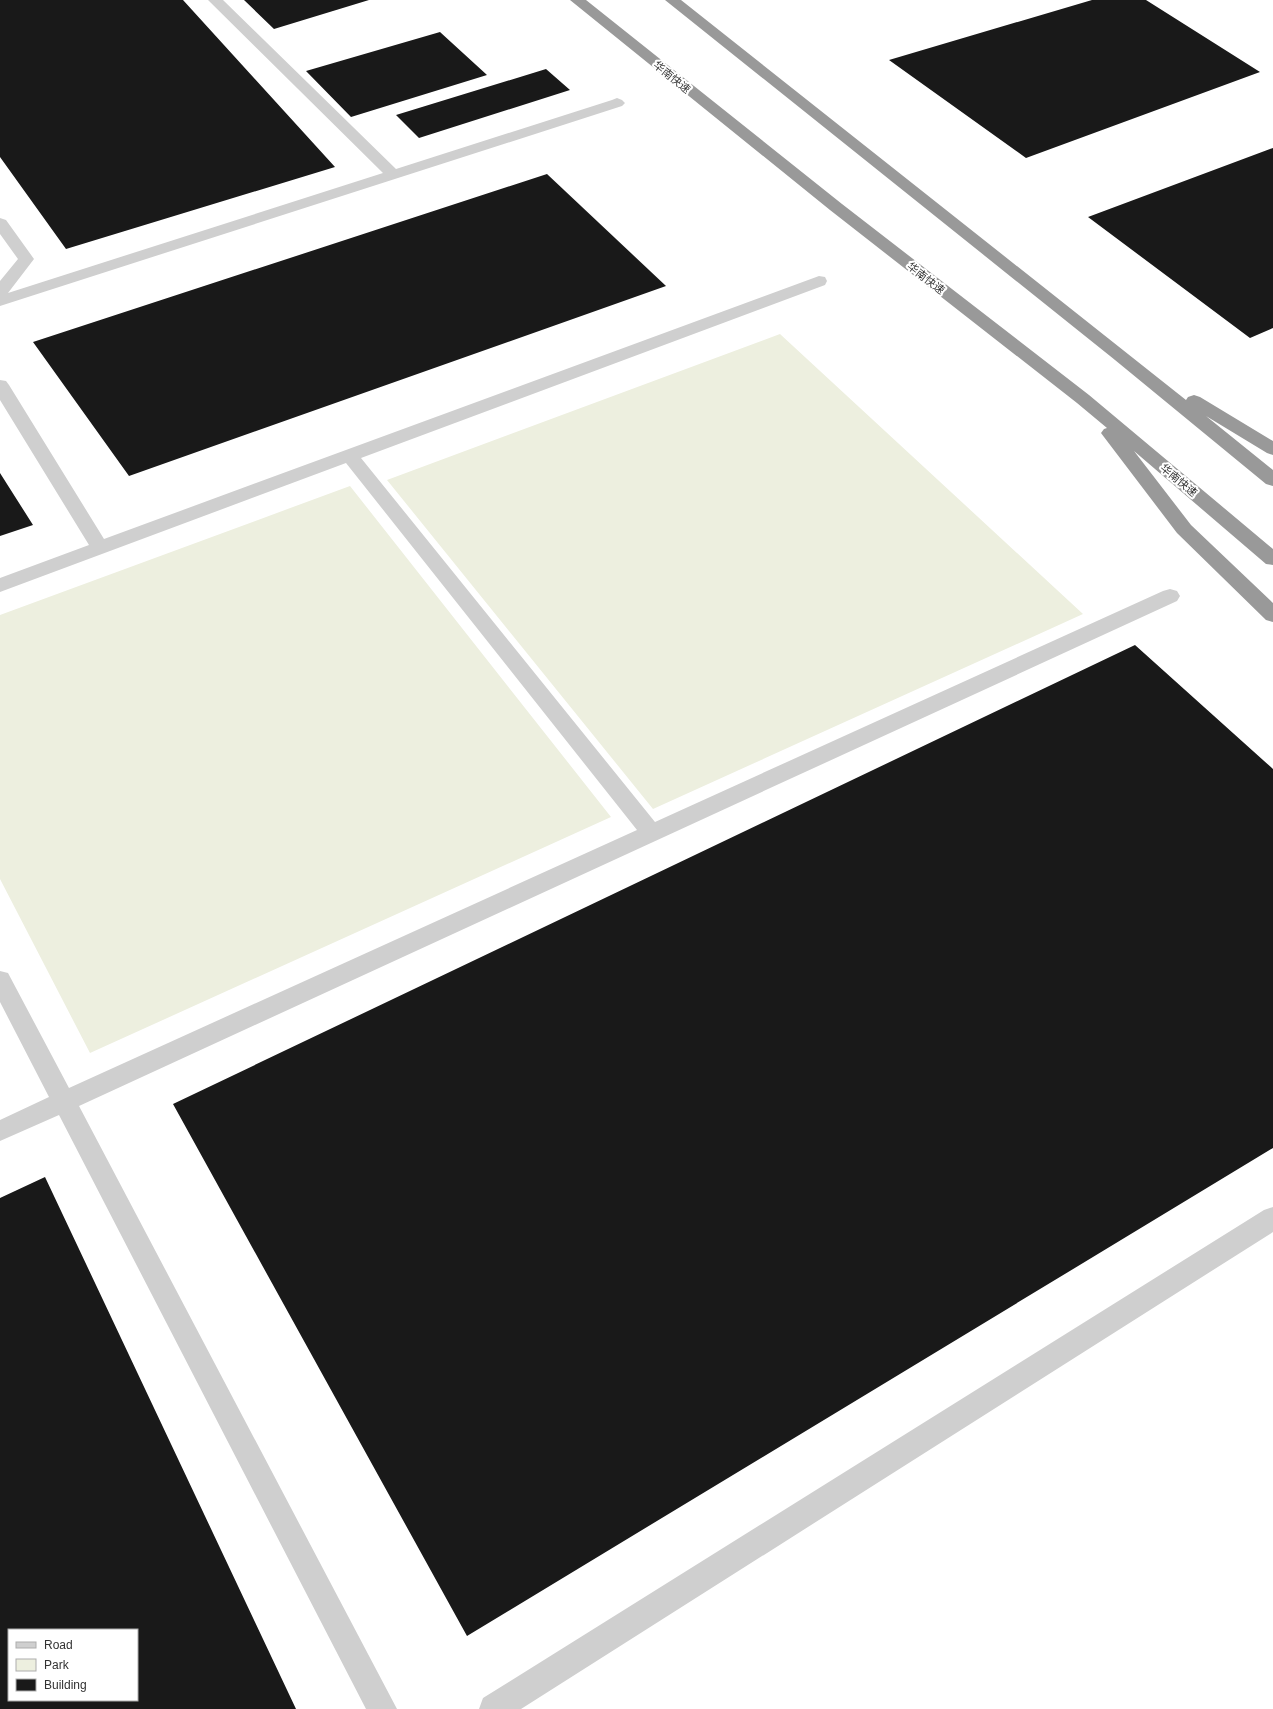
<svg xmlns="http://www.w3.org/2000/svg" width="1273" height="1709" font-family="Helvetica,'Noto Sans SC',sans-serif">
<rect width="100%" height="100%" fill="#fff"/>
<path fill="#edefdf" d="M780 334 1083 614 653 809 387 480Z
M350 486 611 817 90 1053 0 879V615Z"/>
<path fill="#191919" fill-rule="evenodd" d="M0 0H183L335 167 66 249 0 157Z
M244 0H369L274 29Z
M1092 0H1146L1260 72 1026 158 889 60Z
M440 32 487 75 351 117 306 71Z
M546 69 570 90 419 138 396 115Z
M1273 148V328L1250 338 1088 217Z
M547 174 666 286 129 476 33 342Z
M0 473 33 525 0 536Z
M1135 645 1273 769V1148L467 1636 173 1104Z
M45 1177 296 1709H0V1198ZM9 1630H137V1700H9Z"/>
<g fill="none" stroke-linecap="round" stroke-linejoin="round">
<path fill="#cfcfcf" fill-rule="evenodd" d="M208 0H223L396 169 612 100 617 98 622 100 625 103 622 106 0 306V281L18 259 0 234V218L6 220 34 259 8 293 383 173Z
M819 276 825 277 827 281 825 285 361 458 655 822 1163 591 1170 589 1177 591 1180 596 1177 601 79 1106 397 1709H366L59 1115 0 1141V1120L49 1097 0 1002V971L8 973 69 1088 637 830 346 463 0 592V578L89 545 0 400V380L6 381 9 385 104 539Z
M1273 1207V1232L521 1709H479L483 1698 1264 1210Z"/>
<path fill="#999" fill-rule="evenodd" d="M570 0H586L842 204 1089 395 1273 549V565L1266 564 1134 451 1191 525 1273 603V622L1266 620 1177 533 1104 437 1101 433 1104 429 1107 428 1077 403 830 210Z
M665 0H681L1186 400 1188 397 1194 395 1200 397 1273 441V455L1267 453 1206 416 1273 470V486L1266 484 1115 360Z"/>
</g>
<g text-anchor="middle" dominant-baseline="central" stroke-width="4" stroke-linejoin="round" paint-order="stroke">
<g font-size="11" fill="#323232" stroke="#fff">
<text transform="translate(672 77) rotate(39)">华南快速</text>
<text transform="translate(926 278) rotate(38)">华南快速</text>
<text transform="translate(1179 480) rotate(40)">华南快速</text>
</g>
</g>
<rect x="8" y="1629" width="130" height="72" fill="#ffffff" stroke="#adadad"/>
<rect x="16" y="1642" width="20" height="6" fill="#cfcfcf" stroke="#adadad"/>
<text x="44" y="1649" font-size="12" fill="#323232">Road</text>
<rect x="16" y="1659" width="20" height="12" fill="#edefdf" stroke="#adadad"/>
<text x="44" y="1669" font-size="12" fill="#323232">Park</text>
<rect x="16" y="1679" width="20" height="12" fill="#191919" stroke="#adadad"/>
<text x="44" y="1689" font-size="12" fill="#323232">Building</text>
</svg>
